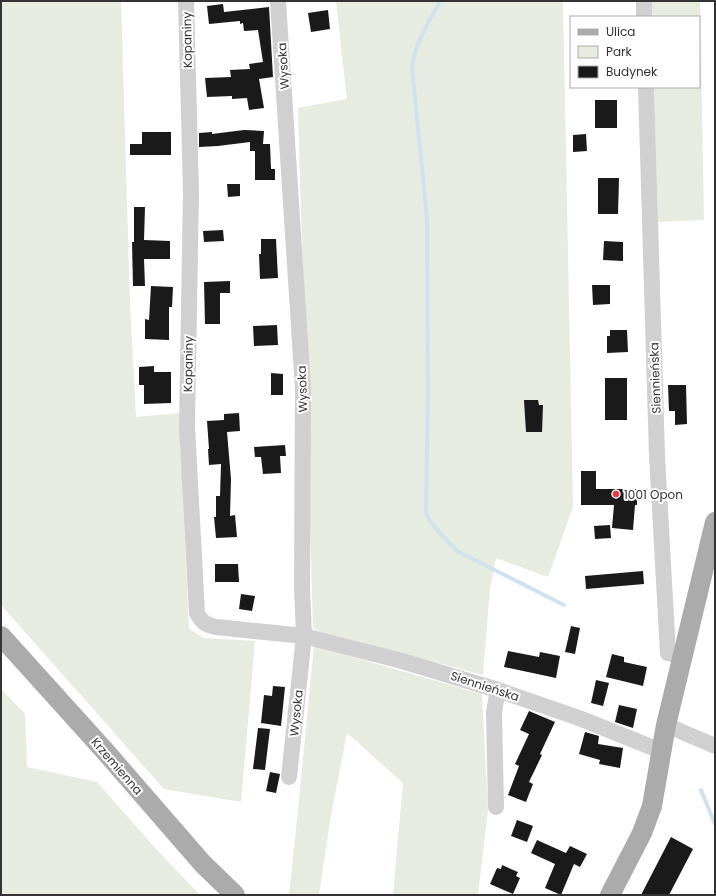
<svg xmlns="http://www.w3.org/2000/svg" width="716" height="896" font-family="Poppins,sans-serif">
<rect width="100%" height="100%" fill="#fff"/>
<path fill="#e6ecdf" d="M1 1H121L130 304 136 417 179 413 189 629 204 638 255 641 241 802 164 789 1 605Z
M336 1H563L573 507 548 577 496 558 490 588 483 675 320 632 313 628 298 108 347 99Z
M652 1H700L704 220 658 222 654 87H699V17H652Z
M314 646 482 694 488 810 478 895H393L403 783 347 733 331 815 319 895H289L298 810Z
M1 689 25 714 27 767 97 782 156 849 200 895H1Z"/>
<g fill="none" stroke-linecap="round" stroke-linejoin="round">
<path stroke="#cfe2ee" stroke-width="4" d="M440 1C429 22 414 44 412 68L427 218 428 391 426 512 428 518 438 531 457 551 564 605
M701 790 715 824"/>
</g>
<path fill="#1a1a1a" d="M223 4 224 12 269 7 273 77 259 79 264 108 249 110 247 98 232 99V96L207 97 205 78 231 77 230 70 250 69 249 64 263 62 258 30 244 31 243 23 240 24V21L209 24 207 6Z
M328 10 330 29 311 32 308 13Z
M595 100H617V128H595Z
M244 130 264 131 263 144H270L271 169H275V180H255V151H250V142L218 146 199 147V133L212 132V134Z
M142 132H171V155H130V144H142Z
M586 134 587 151 573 152V135Z
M598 178H619L618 214H598Z
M227 184H240V196L228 197Z
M134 207H145L144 240 170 241V259H144L145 286H133L132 242H134Z
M223 230 224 241 204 242 203 231Z
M261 239H276L278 278 260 279 259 254H261Z
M604 241 623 242V261L603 260Z
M230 281V293H220V324H205L204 282Z
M592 285H610V304L593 305Z
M151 286 173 287 172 307H169V340L145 339V319L149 320Z
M277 325 278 345 254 346 253 326Z
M610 330H627L628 352 607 353V336H610Z
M154 366V372H171V403L144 404V385H139V367Z
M271 373 283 374V395H271Z
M605 378H627V420H605Z
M668 385H686L687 424 675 425V411H669Z
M524 400H538L539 405H543L542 432H526Z
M239 413 240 431 227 432 231 479 230 516 235 515 237 537 216 538 214 517H216V496H220L221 464 209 465 208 449H209L207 421 224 420V414Z
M285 445 286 456H280L281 473 263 474 261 457H255L254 447Z
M581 471H596V489H637V505H635L633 530 612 528 614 505H581Z
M610 525 611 538 595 539 594 526Z
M215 564H238L239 582H215Z
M643 571 644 584 586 589 585 576Z
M241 594 255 596 252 611 239 609Z
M571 626 580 628 575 654 565 652Z
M508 651 539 657 540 652 560 656 556 678 504 667Z
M612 654 624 657V662L647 667 643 686 606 677Z
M596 680 609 683 603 706 591 703Z
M273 686 285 687 281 726 261 723 264 695 272 696Z
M619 705 637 709 633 728 615 722Z
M529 711 555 722 540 754 542 755 529 782 533 784 526 802 508 795 519 766 515 764 529 734 520 730Z
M258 728 270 729 265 770 253 769Z
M585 732 599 736 598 744 623 748 620 768 599 764 600 760 579 754Z
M270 772 280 774 276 793 266 791Z
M517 820 533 826 527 842 511 836Z
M671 837 693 849 669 895H641Z
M537 840 566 853 570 846 587 854 580 867 574 864 561 895 545 888 555 864 531 853Z
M502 865 518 872 516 876 520 878 513 894 490 884 497 868 501 869Z"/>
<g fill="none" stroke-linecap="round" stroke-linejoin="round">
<path stroke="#d0d0d0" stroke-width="16" d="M186 1 191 192 187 426 197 613C202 623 207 625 216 627L304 636 402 661 498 690 579 718 661 751
M278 1 303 389 302 587 304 636 289 777
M644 1V17
M646 87 657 456 668 653 683 657
M666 725 715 746
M496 807 494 712 498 690"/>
<path stroke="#ababab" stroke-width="20" d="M1 636 104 750 203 864 235 895
M610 895 642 833 652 806 666 725 715 522"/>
</g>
<circle fill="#e63946" stroke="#fff" stroke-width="1.5" cx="616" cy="494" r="4"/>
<g text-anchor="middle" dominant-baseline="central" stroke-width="4" stroke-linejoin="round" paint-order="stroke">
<g font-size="12" fill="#333" stroke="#fff">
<text transform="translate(187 40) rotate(-91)">Kopaniny</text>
<text transform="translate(283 66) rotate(-94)">Wysoka</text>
<text transform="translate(188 364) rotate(-89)">Kopaniny</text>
<text transform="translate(655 378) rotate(-92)">Siennieńska</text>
<text transform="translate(302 389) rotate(-92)">Wysoka</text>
<text transform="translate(485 686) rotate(18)">Siennieńska</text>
<text transform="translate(296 713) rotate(-84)">Wysoka</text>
<text transform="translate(117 766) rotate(49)">Krzemienna</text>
</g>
<g font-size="12" fill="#333" stroke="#fff" text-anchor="start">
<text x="624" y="494">1001 Opon</text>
</g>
</g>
<rect width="716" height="896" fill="none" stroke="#333333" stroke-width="4"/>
<rect x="570" y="16" width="130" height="72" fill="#ffffff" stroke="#adadad"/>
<rect x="578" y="29" width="20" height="6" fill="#ababab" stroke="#adadad"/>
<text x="606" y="36" font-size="12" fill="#333333">Ulica</text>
<rect x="578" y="46" width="20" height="12" fill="#e6ecdf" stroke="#adadad"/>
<text x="606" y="56" font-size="12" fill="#333333">Park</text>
<rect x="578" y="66" width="20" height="12" fill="#1a1a1a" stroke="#adadad"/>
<text x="606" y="76" font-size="12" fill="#333333">Budynek</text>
</svg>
